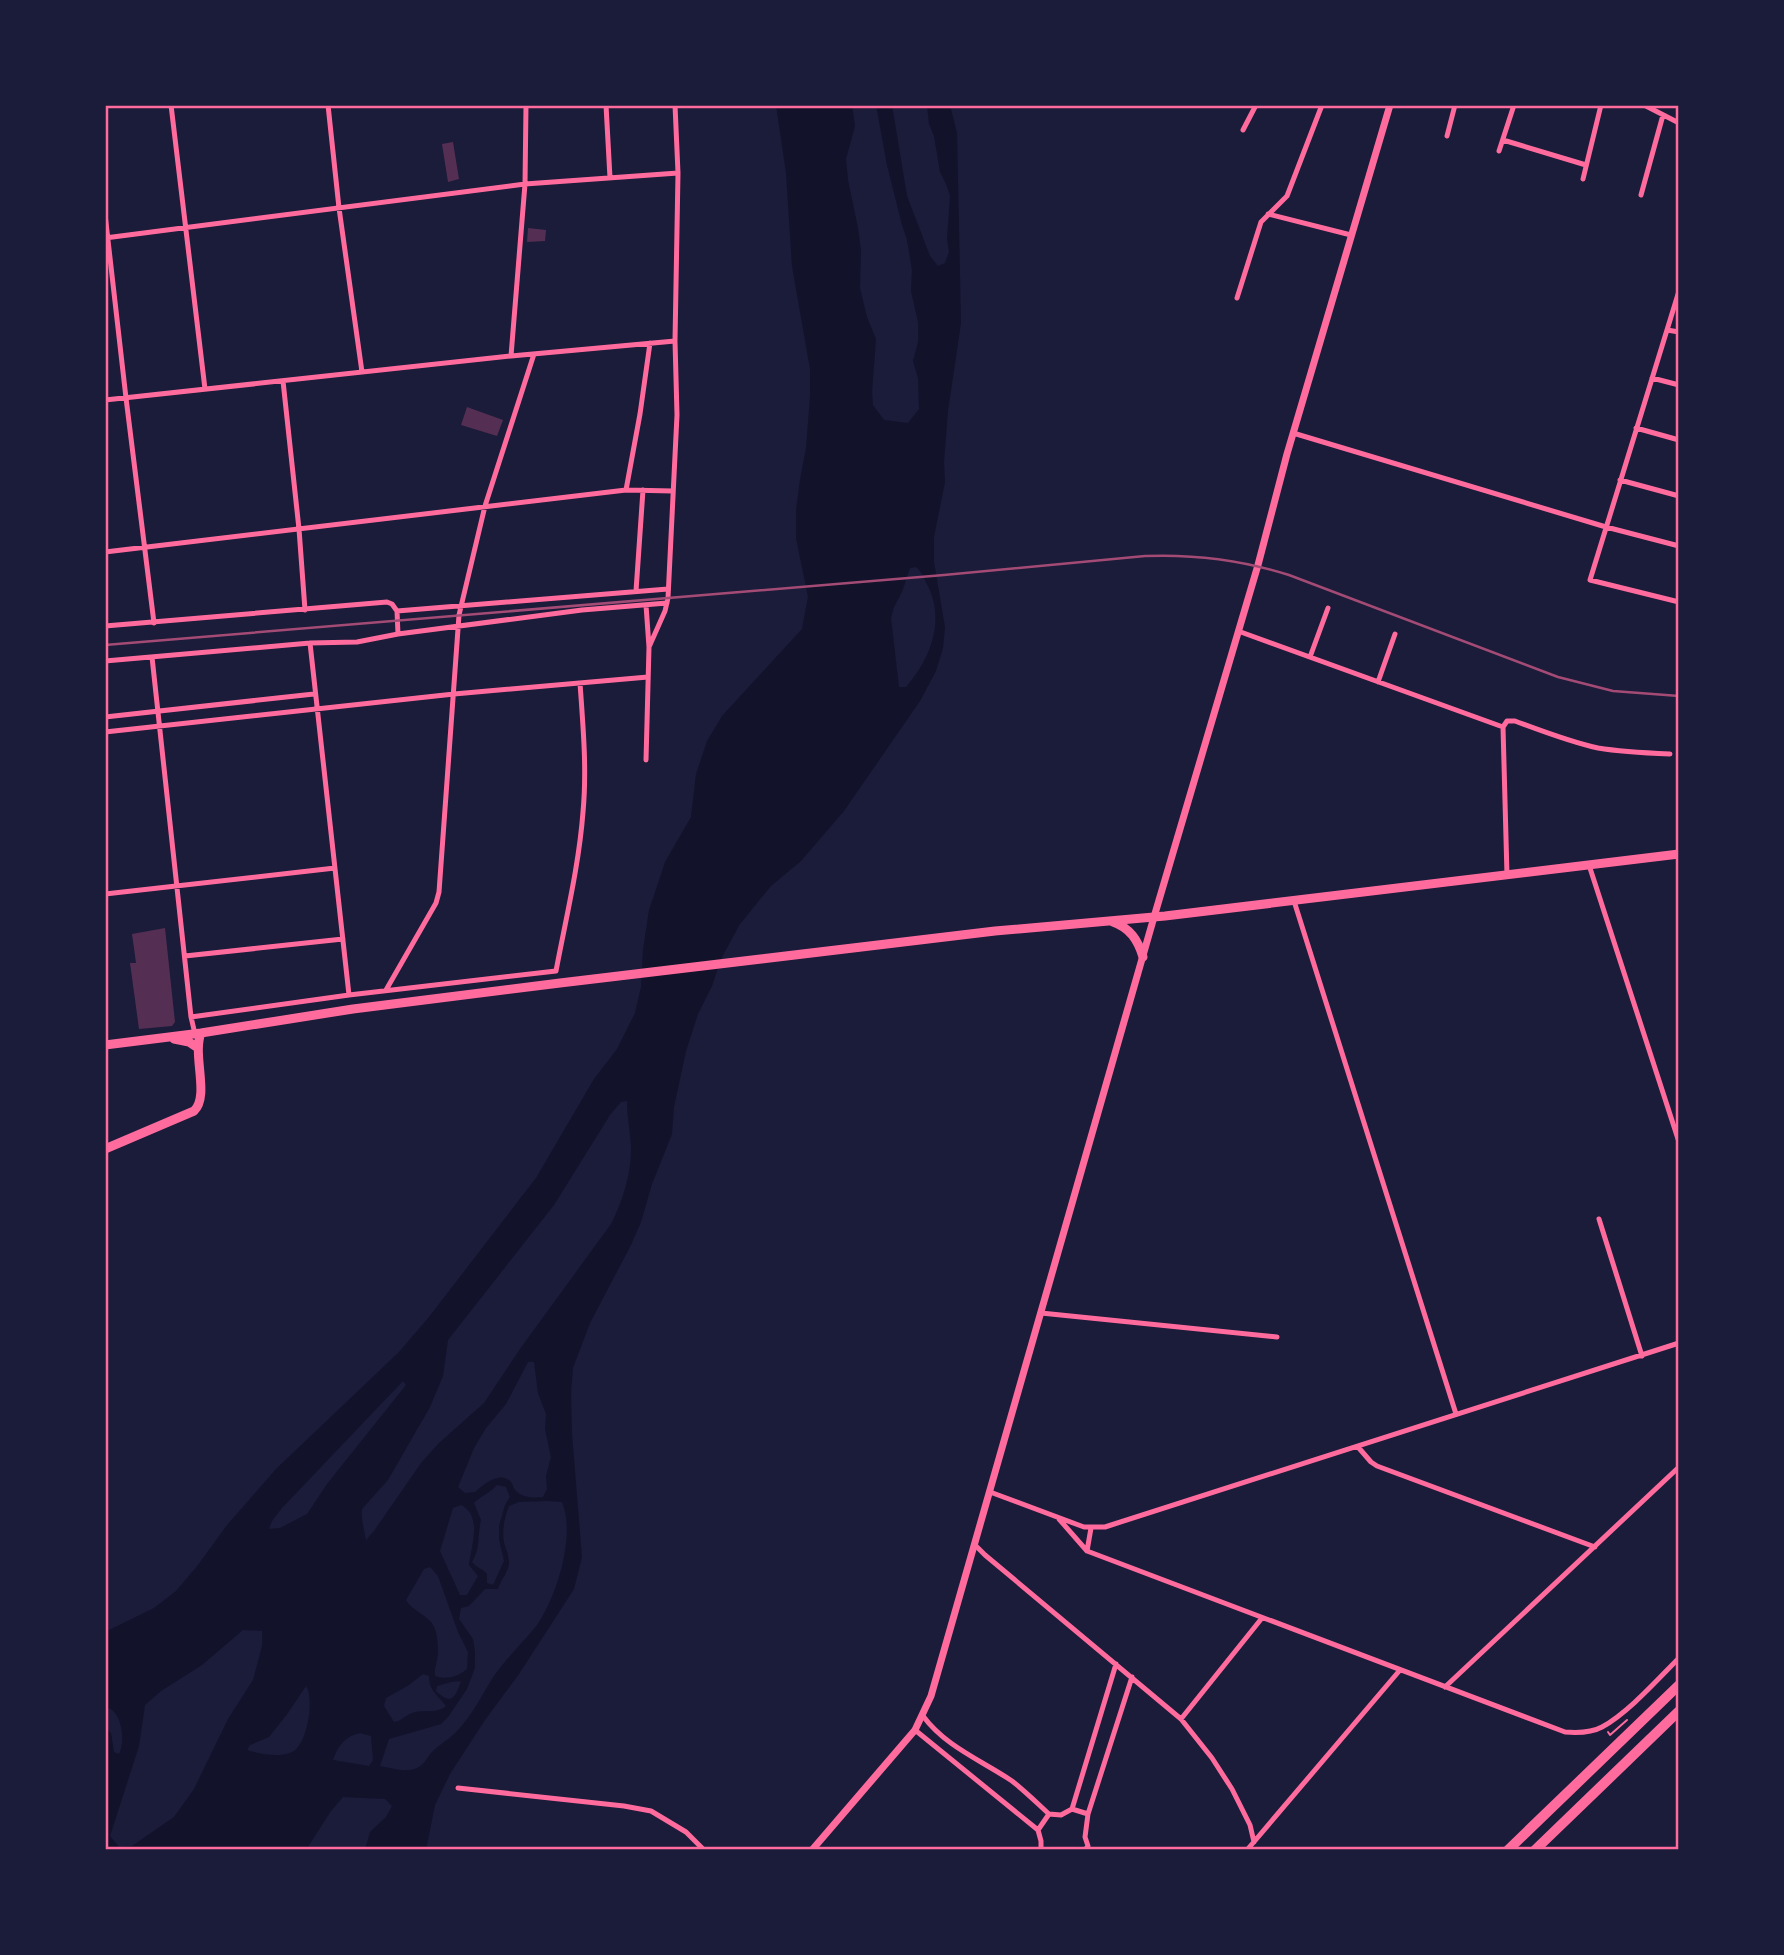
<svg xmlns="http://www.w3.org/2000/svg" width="1784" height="1955" font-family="'Exo 2',sans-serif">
<rect width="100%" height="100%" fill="#1b1b3a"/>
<path fill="#12122b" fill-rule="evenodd" d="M776 105H852L855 126 846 159 848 180 858 228 861 251 860 288 867 317 876 339 872 392 873 405 884 420 908 423 919 409 918 378 913 361 918 342V322L911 291 912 270 907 240 902 225 887 165 876 105H892L907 196 930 256 938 266 945 263 949 252 947 239 950 196 946 184 940 172 934 136 929 124 927 105H950L957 133 961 323 948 411 944 462 945 482 934 537V562L945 627 943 648 936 671 920 701 844 811 801 861 771 886 740 924 721 959 712 986 698 1014 686 1051 674 1107 672 1134 652 1184 641 1222 631 1245 590 1323 573 1368 571 1392 572 1434 582 1557 574 1589 519 1674 485 1720 450 1774 435 1805 426 1850H365L370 1832 386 1817 392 1806 385 1799 343 1797 331 1811 306 1850H105V1727L111 1733 114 1752 119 1754C126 1741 122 1709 105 1707V1632L154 1608 176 1591 198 1565 227 1525 277 1468 399 1352 429 1317 536 1178 594 1079 617 1049 635 1013 641 987 643 950 649 910 665 862 691 817 696 774 707 741 722 716 802 629 808 597 796 538V510L800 480 806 448 810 397V369L792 266 786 173ZM916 567C922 572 924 579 928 586 945 621 931 658 906 687H899L891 618 894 607 902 592 910 568ZM627 1101C627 1116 630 1130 631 1145 632 1172 623 1200 611 1224L520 1349 484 1403 439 1443 421 1463 374 1531 366 1540C364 1530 361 1519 362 1509L388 1480 430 1407 443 1376 448 1340 554 1205 610 1115 621 1102ZM528 1362H534L538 1393 546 1414 545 1429 551 1457 546 1476 547 1489 543 1497C534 1498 523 1498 516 1491 513 1488 513 1483 510 1481 499 1471 483 1485 475 1492L465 1493 458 1487 474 1448 486 1428 506 1404ZM403 1381 406 1385 327 1484 307 1514 280 1528 269 1529 272 1521 282 1508ZM497 1485 506 1487 510 1497 505 1505 499 1526V1539L504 1561 493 1585 487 1583V1574C483 1569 477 1568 472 1562 481 1547 477 1536 481 1520L474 1503C481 1496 490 1493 497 1485ZM547 1501 562 1502C576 1535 557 1596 537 1625 523 1643 505 1659 492 1679 481 1697 471 1717 456 1732 449 1740 438 1745 431 1753 426 1759 425 1764 417 1768 405 1773 392 1768 380 1766L389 1739 441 1724 448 1717 467 1689 475 1668V1652L473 1639 459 1619 461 1608 469 1606 485 1589H498C501 1579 508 1573 509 1563 509 1556 507 1552 505 1546 501 1534 504 1518 509 1506L519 1502ZM461 1505C483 1516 471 1546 469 1565L478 1576 467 1595H460L440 1551 453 1508ZM430 1567 438 1576 458 1632 468 1652 467 1669C458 1677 446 1680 435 1676 434 1669 436 1666 437 1660 439 1650 438 1630 431 1622 423 1613 412 1610 406 1600L424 1569ZM243 1630 262 1631V1646L253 1680 228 1719 194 1789 174 1817 132 1846 119 1847 110 1836 139 1746 145 1705 161 1691 202 1665ZM423 1674 429 1676C429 1691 438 1695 446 1706 435 1715 422 1708 410 1714 403 1717 402 1721 394 1722L384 1706 386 1698 409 1685ZM461 1681C455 1698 452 1706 436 1691L437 1686 451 1682ZM306 1686C315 1699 307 1746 292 1752 279 1758 260 1754 247 1750L250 1745 269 1737 288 1713ZM360 1733 371 1736 373 1760 369 1766 333 1760C338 1746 345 1736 360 1733Z"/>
<path fill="#542f53" d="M453 142 459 179 448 182 442 144Z
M528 228 546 230 545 241 527 242Z
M467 407 503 420 497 436 461 425Z
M165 928 175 1022 172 1026 139 1029 130 963H136L132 934Z"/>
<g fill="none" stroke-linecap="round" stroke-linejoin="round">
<path stroke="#ff6b9d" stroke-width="2" d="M1608 1732 1610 1735 1627 1720"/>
<path stroke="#ff6b9d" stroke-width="5" d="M171 105 205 389
M328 105 339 208 362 372
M606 105 610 178
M1644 105 1679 123
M1243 130 1256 105
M1447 136 1455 105
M1503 140 1586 165
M1499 151 1514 105
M1583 179 1601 105
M1641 195 1663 115
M105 214 126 398 154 623
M1268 214 1351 235
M105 238 525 184 678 173
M1679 291 1590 580 1679 602
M1237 298 1261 222 1287 196 1322 105
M1667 330 1679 332
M511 356 525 184 526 105
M1652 378 1679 385
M283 381 299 529 305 610
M105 400 511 356 675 341
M1636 428 1679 440
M1293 433 1606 527 1679 546
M1620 480 1679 496
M626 490 640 414 650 343
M105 552 626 490 673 491
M636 591 643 490
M646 605 649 647
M397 611 668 589
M397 611 398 634
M105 626 387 602 392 604 397 611
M1238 631 1503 727
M310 643 349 995
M152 657 191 1017 195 1034
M1310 657 1328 608
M105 661 310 643 357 642 398 634 582 610 667 603
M1378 682 1395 634
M105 717 314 694
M105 732 454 694 648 677
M646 760 649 647 665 611 668 598 677 415 675 341 678 173 675 105
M1589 865 1679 1142
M1507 875 1503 727 1507 721H1515C1542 731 1570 742 1598 748 1622 752 1646 753 1670 754
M105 894 335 868
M1294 901 1456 1414
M185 956 343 939
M386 990 436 903 439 892 459 615 485 506 534 354
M191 1017 349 995 556 971C566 918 579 865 583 812 587 769 583 726 580 683
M1599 1219 1642 1356
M1041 1313 1277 1337
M1358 1447 1371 1462 1377 1466 1595 1547
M990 1492 1084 1527H1105L1679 1343
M1059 1519 1087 1551 1565 1732C1577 1733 1591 1733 1602 1727 1628 1713 1658 1679 1679 1658
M975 1545 985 1555 1181 1719 1212 1758 1232 1789 1250 1825 1254 1842
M1087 1551 1091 1528
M1445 1687 1679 1467
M923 1716C946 1747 981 1760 1012 1781 1025 1791 1037 1803 1049 1814
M1181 1719 1262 1618
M915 1730 1038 1830
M458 1788 624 1806 651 1811 686 1832 704 1850
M1072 1809 1116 1664
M1041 1850V1841L1038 1830 1049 1814 1061 1815 1072 1809 1088 1814
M1085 1850 1088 1846 1085 1837 1088 1814 1132 1677
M1247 1850 1400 1670"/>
<path stroke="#ff6b9d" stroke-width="7" d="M812 1850 915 1730 931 1696 1154 917 1258 565 1287 454 1390 105"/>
<path stroke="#ff6b9d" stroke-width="9" d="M1113 922C1130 928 1138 940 1143 957
M174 1039 189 1042 198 1048
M105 1045 201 1033 353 1009 560 983 995 931 1165 916 1679 854
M105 1149 194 1111C210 1096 192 1055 201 1033"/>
<path stroke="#ff6b9d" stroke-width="10" d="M1508 1850 1679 1685
M1535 1850 1679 1711"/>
<path stroke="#a44b75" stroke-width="2.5" d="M105 645 944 575 1145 556C1195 554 1242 560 1289 575L1558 677 1613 691 1679 696"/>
</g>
<rect width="1784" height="1955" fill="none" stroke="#1b1b3a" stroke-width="214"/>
<rect x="107" y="107" width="1570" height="1741" fill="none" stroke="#ff6b9d" stroke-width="2.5"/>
</svg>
